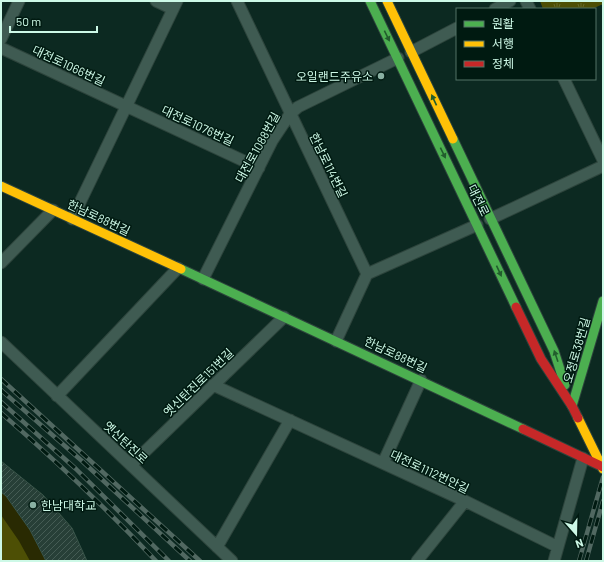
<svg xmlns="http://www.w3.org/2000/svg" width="604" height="562" font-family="Barlow,'Noto Sans KR',sans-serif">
<defs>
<pattern id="park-tufts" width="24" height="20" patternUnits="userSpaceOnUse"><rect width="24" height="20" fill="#4d4f05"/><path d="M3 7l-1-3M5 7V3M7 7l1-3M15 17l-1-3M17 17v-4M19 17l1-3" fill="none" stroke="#656929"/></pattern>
<pattern id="building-hatch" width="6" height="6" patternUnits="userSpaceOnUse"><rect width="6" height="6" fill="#273f37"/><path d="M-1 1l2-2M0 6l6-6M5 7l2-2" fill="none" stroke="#455c54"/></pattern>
</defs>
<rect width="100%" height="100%" fill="#0c2921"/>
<path fill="url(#park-tufts)" d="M540 1H603V4L592 9H543Z"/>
<path fill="#4d4f05" d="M1 461 43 495 72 528 87 561H1Z"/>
<path fill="#0007" d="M1 462 43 495 86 561H30L19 541 1 515Z"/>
<path fill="url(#building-hatch)" stroke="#36534a" d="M1 461 43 495 72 528 87 561H46L30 530 6 496 1 492Z"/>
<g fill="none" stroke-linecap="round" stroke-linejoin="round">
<defs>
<path id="street" d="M156 1 173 9
M237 1 367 274 336 341
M526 1 530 9
M495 9 510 1
M1 39 19 1
M1 48 259 168
M411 52 457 28
M564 79 603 160
M72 219 177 1
M490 219 603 166
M1 263 53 210
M367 274 477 225
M203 279 272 141 290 114 298 107 398 58
M1 342 232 561
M213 385 465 501 558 547
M57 396 178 268
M383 463 421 380
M131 465 284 317
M217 547 290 420
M417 561 465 501
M554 561 583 458"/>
<path id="fast" d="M370 1 516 307
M453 139 554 351 565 385
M181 269 523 429
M572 406 603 301"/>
<path id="slow" d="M387 1 453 139
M1 186 181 269
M578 418 603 469"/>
<path id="jam" d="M516 307 541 359 572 406 578 418
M523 429 603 467"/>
</defs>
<use href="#street" stroke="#2d443c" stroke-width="13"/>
<use href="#fast" stroke="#2d443c" stroke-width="11"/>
<use href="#slow" stroke="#2d443c" stroke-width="11"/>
<use href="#jam" stroke="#2d443c" stroke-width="11"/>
<use href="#street" stroke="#3f5b52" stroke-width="11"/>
<use href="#fast" stroke="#4caf50" stroke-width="9"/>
<use href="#slow" stroke="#ffc107" stroke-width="9"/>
<use href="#jam" stroke="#c62828" stroke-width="9"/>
<defs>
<path id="rail" d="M1 379 200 561
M1 390 82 461 190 561
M1 402 76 469 169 561
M1 413C55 460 107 509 156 561
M579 561 603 477
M586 561 603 501"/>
</defs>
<use href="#rail" stroke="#516861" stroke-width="4.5"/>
<use href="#rail" stroke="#001a11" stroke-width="3" stroke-dasharray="9" stroke-linecap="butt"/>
</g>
<defs><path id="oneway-solid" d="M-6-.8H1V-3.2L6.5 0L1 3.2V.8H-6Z"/></defs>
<g fill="#225d2d">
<use href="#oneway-solid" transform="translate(387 36) rotate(64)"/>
<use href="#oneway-solid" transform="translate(434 100) rotate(-115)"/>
<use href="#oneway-solid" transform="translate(443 153) rotate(64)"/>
<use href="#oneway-solid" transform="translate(499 271) rotate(65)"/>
<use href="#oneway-solid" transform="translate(556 356) rotate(-109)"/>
</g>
<g fill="#89b0a2" stroke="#001a11" stroke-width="1.5">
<circle cx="381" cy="76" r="4"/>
<circle cx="33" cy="505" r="4"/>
</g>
<g text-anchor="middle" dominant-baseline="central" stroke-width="3" stroke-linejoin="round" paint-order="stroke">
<g font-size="12" fill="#cdf9e7" stroke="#001a11">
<text transform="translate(69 65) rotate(25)">대전로1066번길</text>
<text transform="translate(198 125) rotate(25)">대전로1076번길</text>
<text transform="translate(257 147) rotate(-61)">대전로1088번길</text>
<text transform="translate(329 165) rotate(64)">한남로114번길</text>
<text transform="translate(479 200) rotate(64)">대전로</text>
<text transform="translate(99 217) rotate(25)">한남로88번길</text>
<text transform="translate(576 350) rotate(-74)">오정로38번길</text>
<text transform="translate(396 354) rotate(25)">한남로88번길</text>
<text transform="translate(198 382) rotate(-44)">옛신탄진로151번길</text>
<text transform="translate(126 442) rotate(43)">옛신탄진로</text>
<text transform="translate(430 471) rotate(25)">대전로1112번안길</text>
</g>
<g font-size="12" fill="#cdf9e7" stroke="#001a11" text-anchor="end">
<text x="373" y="76">오일랜드주유소</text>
<text x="41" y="505" text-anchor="start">한남대학교</text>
</g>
</g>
<rect width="604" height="562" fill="none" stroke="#cdf9e7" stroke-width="4"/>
<rect x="456" y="8" width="140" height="72" fill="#001a11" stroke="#527367"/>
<rect x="464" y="21" width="20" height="6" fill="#4caf50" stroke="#527367"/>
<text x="492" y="28" font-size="12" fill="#cdf9e7">원활</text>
<rect x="464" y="41" width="20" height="6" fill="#ffc107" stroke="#527367"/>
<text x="492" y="48" font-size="12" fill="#cdf9e7">서행</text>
<rect x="464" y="61" width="20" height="6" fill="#c62828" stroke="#527367"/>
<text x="492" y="68" font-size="12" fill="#cdf9e7">정체</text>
<g transform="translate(576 534) rotate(160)" stroke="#001a11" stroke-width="3" paint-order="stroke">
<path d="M0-3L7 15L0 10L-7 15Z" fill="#cdf9e7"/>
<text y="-6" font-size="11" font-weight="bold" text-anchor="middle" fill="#cdf9e7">N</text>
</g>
<path d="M10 26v6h87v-6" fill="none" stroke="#cdf9e7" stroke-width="2"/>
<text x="16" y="26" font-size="12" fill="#cdf9e7" stroke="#001a11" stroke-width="3" paint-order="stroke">50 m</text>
</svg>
